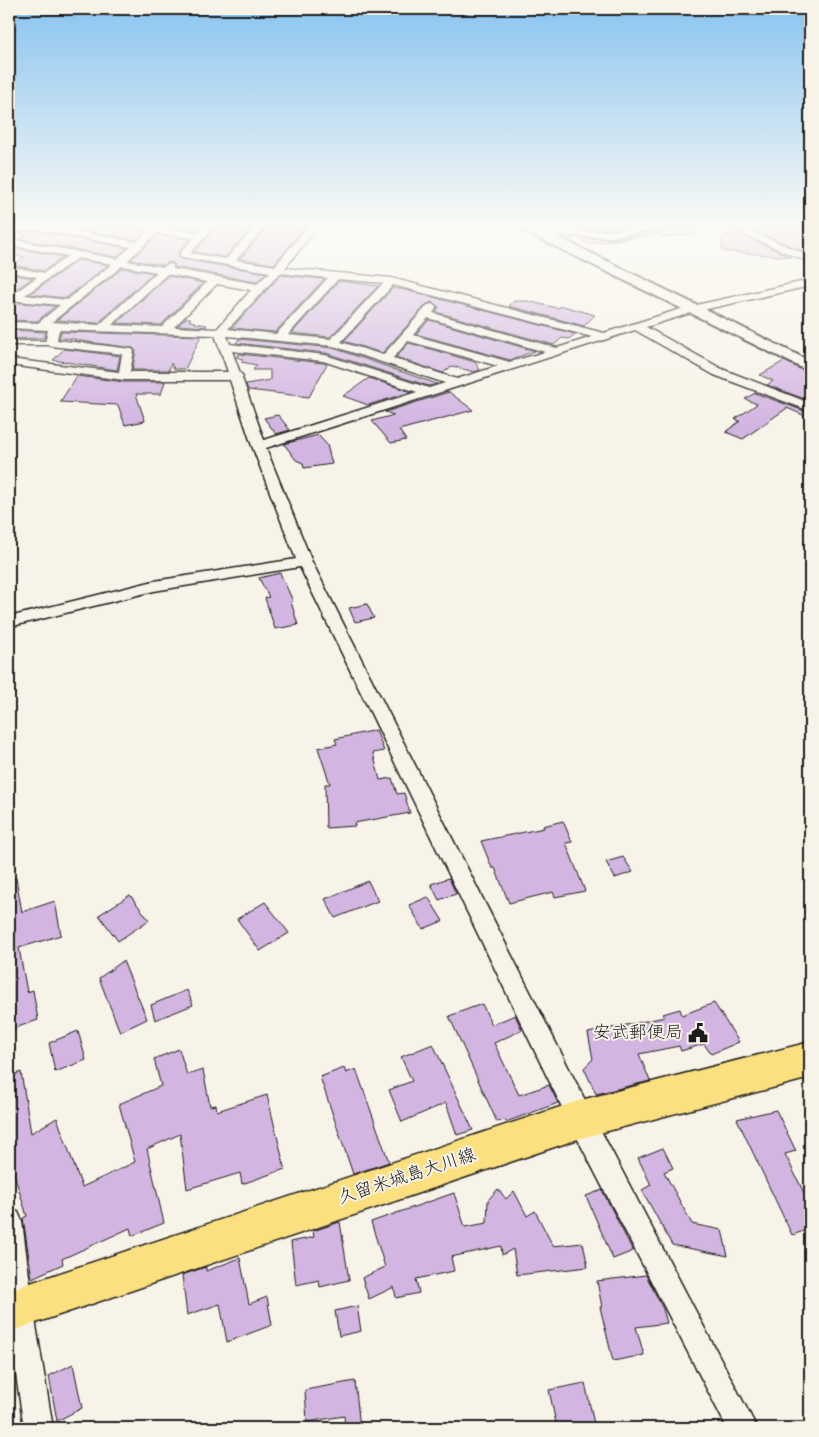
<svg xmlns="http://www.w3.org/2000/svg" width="819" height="1437" font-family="Kalam,'Klee One',sans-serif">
<rect width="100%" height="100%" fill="#f7f3e8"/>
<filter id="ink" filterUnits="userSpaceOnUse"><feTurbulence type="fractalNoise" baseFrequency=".02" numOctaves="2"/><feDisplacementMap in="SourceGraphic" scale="10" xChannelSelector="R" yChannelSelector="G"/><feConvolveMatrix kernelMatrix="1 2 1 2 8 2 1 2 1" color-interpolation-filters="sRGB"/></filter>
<g filter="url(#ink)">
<path fill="#d3b5e2" stroke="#1c1c1c" d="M53 224H127L145 231 135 240Z
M168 224H205L198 231 166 227Z
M220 224H255L225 257 194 252Z
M270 224H307L274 264 240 259Z
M555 224H641L612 229 562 228Z
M678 224H700V234L663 237 660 234 587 244 579 238 612 239 671 229Z
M776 224H810V254L744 226Z
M35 231 127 248 116 257 20 239 27 235 19 233Z
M738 233 791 257 722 251 723 236Z
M158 235 190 239 179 252 180 259 266 273 256 282 175 267 174 264 169 262 163 265 131 260Z
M11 247 63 257 44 271 13 265 25 257 9 255V248Z
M78 260 108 265 66 298 30 294Z
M123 268 153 273 98 323 57 320Z
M15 275 32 278 12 292H9V279Z
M281 275 324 279 275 332 232 328Z
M168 276 203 283 161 325 117 323Z
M339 281 378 286 330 337 292 333Z
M393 288 405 290 575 334 569 339 562 338 554 345 436 312 439 307 432 302 427 304 382 353 344 341Z
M514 301H527L557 308 563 306 595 315 584 326 509 306Z
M9 302 55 306 37 321 9 320Z
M186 318H191L189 321 196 322 195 323 207 325 206 327 178 325Z
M429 320 535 351 510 360 416 334Z
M9 330 46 332 44 338 9 339Z
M61 332 201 336 185 369H174L171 363 169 370H132L136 351 133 348 74 340 76 339 59 338Z
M239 339 333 348 437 384 429 386 326 353 236 343Z
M409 343 475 362 480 370 474 372 452 366 443 373 396 357Z
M64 349 120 356 117 370 53 360Z
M239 354 323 363 327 364 309 397 248 390 246 384 270 380V370H253L257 365 241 362 243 359 236 357Z
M784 361 810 374V401L767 385 773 381 760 375Z
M77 376 124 382H165L161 394H136L145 421 125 425 118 405 60 402Z
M369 378 411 392 368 405 343 396Z
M449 392 473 410 399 430 406 440 391 443 372 421 394 415 385 412Z
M755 393 810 413V418L787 408 743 439 726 432 740 421 735 419 757 404 745 399Z
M278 415 290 430 276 434 264 418Z
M318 435 327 445 332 464 304 468 303 463 296 460 284 444Z
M280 573 293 601 291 602 298 625 275 629 265 598 269 597 259 578Z
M367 604 374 618 355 622 349 608Z
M376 730 384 751 373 753 380 780 392 778 397 794 404 793 410 813 354 823 355 826 326 828 325 784H330L318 748 337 744 335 739Z
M563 821 572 842 566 843 585 891 555 897 553 892 509 903 495 868H492L481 841 544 828 543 826Z
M623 857 633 872 615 878 606 862Z
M16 878 22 912 55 901 61 935 19 948 27 992 33 990 38 1020 9 1030V879Z
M449 878 456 894 439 900 431 884Z
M368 881 378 901 335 918 325 899Z
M130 895 149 920 118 941 99 915Z
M428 897 443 921 423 929 409 905Z
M265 902 289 933 260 951 237 919Z
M123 961 147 1019 120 1032 99 978Z
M187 990 193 1005 155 1020 151 1005Z
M714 1003 739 1042 711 1054 704 1044 681 1051 679 1046 639 1054 650 1081 596 1094 584 1068 593 1059 588 1033 665 1017 663 1014 680 1009 682 1015Z
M482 1004 492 1025 515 1015 522 1030 494 1043 519 1095 549 1085 558 1103 506 1122 505 1120 497 1122 449 1016Z
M78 1031 86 1060 55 1072 49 1043Z
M433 1044 458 1098 473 1130 457 1135 446 1103 402 1122 389 1090 412 1081 401 1057Z
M179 1049 187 1075 203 1070 210 1106 216 1105 217 1111 267 1095 285 1169 242 1184 240 1173 187 1189 180 1134 147 1149 164 1223 132 1236 130 1228 62 1259 63 1264 32 1278 23 1218 27 1216 9 1158V1077L21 1072 31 1133 57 1118 82 1187 135 1162 119 1104 161 1086 154 1059Z
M344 1068 346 1073 356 1069 389 1162 353 1174 320 1077Z
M776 1110 796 1151 785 1154 810 1205V1229L792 1235 737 1119Z
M663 1148 673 1168 664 1172 692 1224 722 1230 728 1256 672 1245 642 1190 651 1185 638 1158Z
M498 1189 506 1199 514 1191 527 1216 535 1211 553 1246 583 1243 588 1267 517 1275 513 1249 502 1255 501 1246 451 1257 454 1271 416 1279 419 1293 396 1298 394 1287 369 1299 362 1278 385 1267 371 1222 454 1193 465 1227 487 1223 488 1200Z
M602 1190 633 1251 613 1259 586 1196Z
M340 1222 349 1280 320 1287 319 1280 296 1285 291 1242 314 1237 313 1231Z
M240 1258 249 1304 267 1297 272 1325 227 1342 220 1304 187 1315 182 1275 206 1267V1271Z
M646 1275 663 1309 667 1323 636 1327 644 1355 613 1361 600 1307H602L597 1281Z
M357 1306 361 1331 339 1336 335 1311Z
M73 1364 82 1408 57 1421 49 1376Z
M355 1381 360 1428H345L344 1416 307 1422 305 1390Z
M585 1383 595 1428H557L549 1390Z"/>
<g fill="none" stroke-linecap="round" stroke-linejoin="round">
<defs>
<path id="lane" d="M9 341H51L54 343 51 345H9Z"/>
<path id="street" d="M28 224H51L50 226 136 242 149 230 129 224H166L162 228 199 233 208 224H218L190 253 226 259 258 224H268L236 260 275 266 310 224H320L285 268 391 278 604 333 687 307 810 280V286L694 312 646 327 722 369 810 403V411L714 375 635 330 266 448 312 562 590 1110 757 1428H727L572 1128 300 567 154 591 9 627V617L154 581 296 559 252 446 230 380H124L9 365V359L119 372 122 354 51 346 45 343 48 330 9 328V322L38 323 60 305 9 300V294H13L37 277 9 272V266L44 273 68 256 9 245V239L117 259 131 247 35 229 9 233V227ZM157 233 194 238 180 253V257L270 272 257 284 173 269V265L169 264 163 267 127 261ZM78 258 112 264 67 300 25 295ZM122 266 157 272 99 325 52 322ZM280 273 328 278 276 334 228 329ZM167 274 207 282 162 327 112 325ZM338 279 383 283 331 339 288 335ZM217 284 251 290 217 329 174 327ZM393 285 592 337 557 348 433 313 437 307 432 304 428 305 383 355 341 342ZM428 318 545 352 510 362 413 335ZM59 330 215 335 228 372H130L134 351 132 349 57 340ZM227 336 333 346 445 383 429 388 325 355 230 344ZM408 341 498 366 457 379 393 358ZM232 351 323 361 417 392 264 440 242 378 243 376 240 373Z
M653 224H676L671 227 612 237 539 236 534 233 539 230 612 231Z
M721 224H734L810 256V263Z
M9 1208 18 1212 22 1221 33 1307 53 1428H24L9 1328Z"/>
<path id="secondary" d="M514 224H532L810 361V372L516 227Z"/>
<path id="primary" d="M810 1042V1078L581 1138 9 1332V1290L581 1100Z"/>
</defs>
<use href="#lane" stroke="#1c1c1c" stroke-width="3"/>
<use href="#street" stroke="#1c1c1c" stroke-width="3"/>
<use href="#secondary" stroke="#1c1c1c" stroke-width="4"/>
<use href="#primary" stroke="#1c1c1c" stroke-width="3"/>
<use href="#lane" fill="#f7f3e8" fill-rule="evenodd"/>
<use href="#street" fill="#f7f3e8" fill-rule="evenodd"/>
<use href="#secondary" fill="#f7f3e8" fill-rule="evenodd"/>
<use href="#primary" fill="#fce080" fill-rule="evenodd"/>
</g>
</g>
<linearGradient id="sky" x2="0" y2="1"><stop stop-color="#89c4f0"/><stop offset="0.53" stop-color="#fbfaf5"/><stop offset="1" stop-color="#fbfaf5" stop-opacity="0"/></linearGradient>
<rect width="819" height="425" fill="url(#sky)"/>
<defs>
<symbol id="civic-bare" viewBox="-9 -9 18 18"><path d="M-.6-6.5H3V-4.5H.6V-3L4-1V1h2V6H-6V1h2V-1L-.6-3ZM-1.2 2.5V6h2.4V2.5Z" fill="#1c1c1c" stroke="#f7f3e8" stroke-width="2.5" paint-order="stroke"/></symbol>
</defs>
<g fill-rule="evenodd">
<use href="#civic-bare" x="684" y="1019" width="28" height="28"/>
</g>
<g text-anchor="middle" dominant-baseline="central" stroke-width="4" stroke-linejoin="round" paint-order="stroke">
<g font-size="18" fill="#1c1c1c" stroke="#f7f3e8" text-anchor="end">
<text x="683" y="1033">安武郵便局</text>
</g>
<g font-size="18" fill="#1c1c1c" stroke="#f7f3e8">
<text transform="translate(407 1177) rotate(-18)">久留米城島大川線</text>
</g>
</g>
<rect width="819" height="1437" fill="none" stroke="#f7f3e8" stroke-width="30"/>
<rect x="15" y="15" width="789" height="1407" fill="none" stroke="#1c1c1c" stroke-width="2" filter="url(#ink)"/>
</svg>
